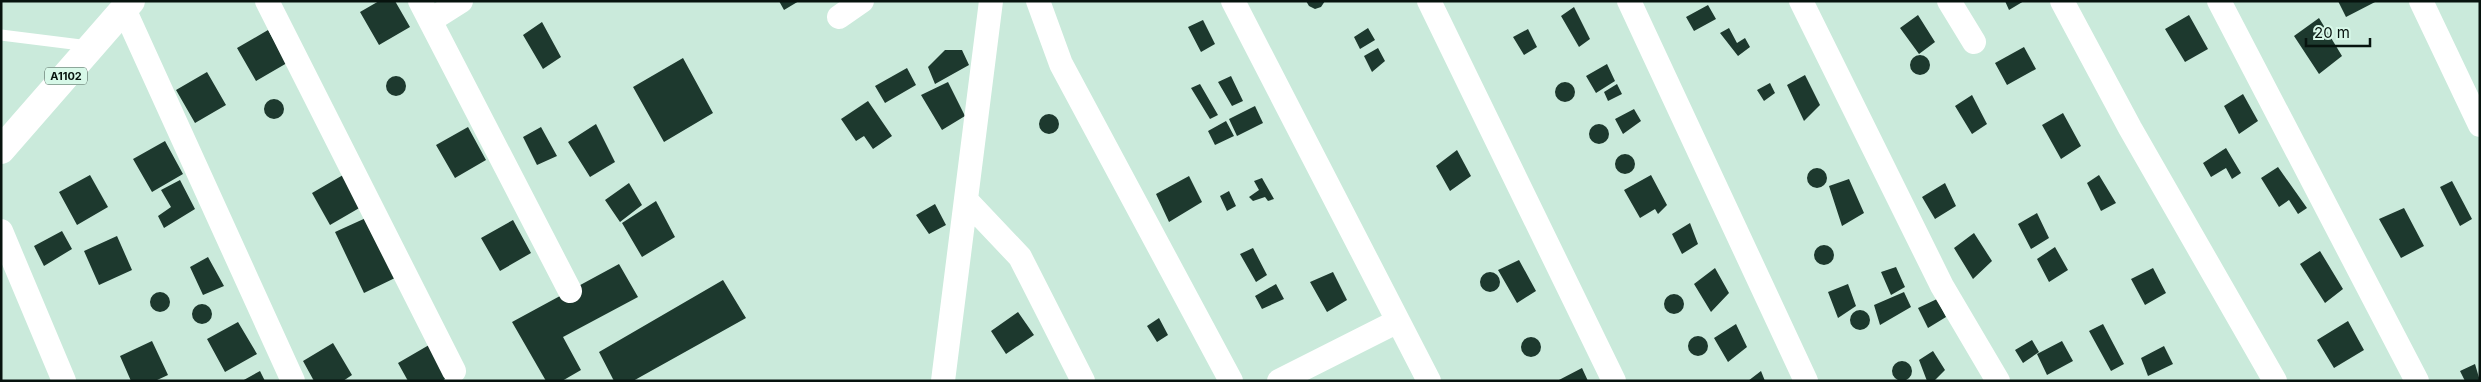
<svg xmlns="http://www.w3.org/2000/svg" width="2481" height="382" font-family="Inter,sans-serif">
<rect width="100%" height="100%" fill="#caeadb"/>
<path fill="#1d392e" d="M379 1H395L410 27 379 45 360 12Z
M779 1H799L784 10Z
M1306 1H1325L1321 7 1315 9 1309 6Z
M2005 1H2024L2009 10Z
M2338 1H2377L2346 17Z
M1708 5 1716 19 1694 31 1686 17Z
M1574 7 1590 39 1579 47 1561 16Z
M1918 15 1935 42 1919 54 1900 28Z
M2189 15 2208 49 2185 62 2165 29Z
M2319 18 2342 56 2319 74 2294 36Z
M1203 20 1215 44 1201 52 1188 27Z
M542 22 561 57 543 69 523 35Z
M1368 28 1375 40 1360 49 1354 37Z
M1729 28 1737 43 1745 38 1750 47 1738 56 1720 33Z
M1528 29 1537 47 1524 55 1513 37Z
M268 30 287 63 256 81 237 48Z
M2024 47 2036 69 2007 85 1995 63Z
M1378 48 1385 61 1372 72 1364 56Z
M945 50H962L969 65 935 84 928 67Z
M1910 65a10 10 0 1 1 20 0a10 10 0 1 1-20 0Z
M683 58 713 113 664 142 633 87Z
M1607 64 1615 81 1596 93 1586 76Z
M907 68 916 85 885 103 875 86Z
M207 72 226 105 195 123 176 90Z
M1805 75 1820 105 1804 121 1787 85Z
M386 86a10 10 0 1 1 20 0a10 10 0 1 1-20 0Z
M1231 76 1243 101 1232 106 1218 82Z
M948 82 965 116 942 130 921 95Z
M1555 92a10 10 0 1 1 20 0a10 10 0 1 1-20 0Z
M1770 83 1775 93 1764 101 1757 90Z
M1200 84 1218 115 1210 119 1191 88Z
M1617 84 1622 94 1608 101 1604 92Z
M2243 94 2258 121 2239 134 2224 106Z
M1972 95 1987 124 1972 134 1955 106Z
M264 109a10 10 0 1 1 20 0a10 10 0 1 1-20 0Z
M868 101 892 136 873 149 864 136 856 141 841 119Z
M1255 106 1263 123 1237 136 1229 119Z
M1634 109 1641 121 1623 134 1615 119Z
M2063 113 2081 146 2061 159 2042 125Z
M1039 124a10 10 0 1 1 20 0a10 10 0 1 1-20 0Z
M1226 121 1234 136 1215 145 1208 131Z
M596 124 615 162 590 177 568 142Z
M1589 134a10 10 0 1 1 20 0a10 10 0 1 1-20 0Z
M468 127 486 160 455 178 436 145Z
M541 127 557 156 537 165 523 137Z
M165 141 183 174 152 192 133 159Z
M2226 148 2241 173 2232 179 2226 168 2211 177 2203 163Z
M1457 150 1471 176 1450 191 1436 166Z
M1615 164a10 10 0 1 1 20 0a10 10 0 1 1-20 0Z
M2278 167 2307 208 2298 214 2289 200 2279 207 2261 178Z
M1807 178a10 10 0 1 1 20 0a10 10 0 1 1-20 0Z
M90 175 108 207 77 225 59 192Z
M343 175 361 207 330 225 312 193Z
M1651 175 1667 205 1658 214 1655 209 1640 218 1624 190Z
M2099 175 2116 203 2101 211 2087 183Z
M1189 176 1202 202 1169 222 1156 194Z
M1262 178 1274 199 1268 201 1265 197 1253 201 1249 197 1259 190 1254 181Z
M1849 179 1864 213 1842 226 1829 186Z
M180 180 195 209 164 228 158 216 171 207 161 190Z
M2452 181 2472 219 2460 226 2440 187Z
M629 183 642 205 620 222 605 200Z
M1945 183 1956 206 1935 219 1922 197Z
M1229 191 1236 206 1227 211 1220 196Z
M656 201 675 237 642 257 622 223Z
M935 204 946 225 929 234 916 215Z
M2404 208 2424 246 2401 258 2379 219Z
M2037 213 2049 238 2031 249 2018 224Z
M368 217 397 277 364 293 335 232Z
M513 220 531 253 500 271 481 238Z
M1690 223 1698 244 1682 254 1672 234Z
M62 231 72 249 44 266 34 246Z
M1974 233 1992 261 1973 279 1954 248Z
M117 236 132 270 99 285 84 251Z
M1814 255a10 10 0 1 1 20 0a10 10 0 1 1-20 0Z
M2055 247 2068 270 2049 282 2037 259Z
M1253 248 1267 275 1256 282 1240 254Z
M2320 251 2343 289 2325 303 2300 264Z
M208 257 224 286 203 295 190 267Z
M1519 260 1536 291 1517 303 1498 270Z
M619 264 638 297 563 337 581 370 562 381H546L512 322Z
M1896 267 1905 287 1891 295 1881 272Z
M1715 268 1729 293 1711 312 1694 284Z
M2153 268 2166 293 2145 305 2131 279Z
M1333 272 1347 300 1327 312 1310 282Z
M1480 282a10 10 0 1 1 20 0a10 10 0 1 1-20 0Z
M723 280 746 318 633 381H614L599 352Z
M1276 284 1284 299 1262 309 1255 296Z
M1848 284 1856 306 1838 318 1828 292Z
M150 302a10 10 0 1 1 20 0a10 10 0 1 1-20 0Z
M1904 292 1911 307 1880 325 1874 305Z
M1664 304a10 10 0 1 1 20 0a10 10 0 1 1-20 0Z
M1937 299 1946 317 1928 328 1918 308Z
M192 314a10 10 0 1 1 20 0a10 10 0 1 1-20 0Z
M1850 320a10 10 0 1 1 20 0a10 10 0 1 1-20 0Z
M1018 312 1034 335 1006 354 991 331Z
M1159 318 1168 335 1157 342 1147 326Z
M2348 321 2364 350 2334 368 2317 340Z
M238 322 257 354 225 372 207 339Z
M1736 324 1747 347 1728 362 1714 338Z
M2103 324 2124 364 2111 371 2089 331Z
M1688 346a10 10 0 1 1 20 0a10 10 0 1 1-20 0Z
M1521 347a10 10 0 1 1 20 0a10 10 0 1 1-20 0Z
M2032 340 2039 352 2023 363 2015 350Z
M152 341 168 375 155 381H131L120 356Z
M2062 341 2073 361 2047 375 2037 354Z
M333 343 352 375 343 381H314L303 361Z
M429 345 448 377 442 381H408L398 363Z
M2164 346 2173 364 2148 376 2141 358Z
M1933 351 1945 370 1934 381H1927L1919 360Z
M1892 371a10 10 0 1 1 20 0a10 10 0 1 1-20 0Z
M2475 364 2480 381H2465L2460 371Z
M1582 368 1588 381H1557Z
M260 371 265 381H242Z
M1761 371 1765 381H1748Z"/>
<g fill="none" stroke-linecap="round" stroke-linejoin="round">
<path stroke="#fff" stroke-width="11" d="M1 35 89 46"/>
<path stroke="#fff" stroke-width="24" d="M267 1 454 371
M420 1 570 291
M1038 1 1061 64 1231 381
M1233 1 1429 381
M1429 1 1614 381
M1629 1 1806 381
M1801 1 1942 286 1998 381
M1949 1 1974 42
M2062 1 2130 128 2275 381
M2219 1 2417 381
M2421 1 2480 125
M124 9 293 381
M839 17 862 1
M431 20 461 1
M966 200 1020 257 1083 381
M1 231 64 381
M943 381 991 1
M1279 381 1398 321"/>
<path stroke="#fff" stroke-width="28" d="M1 150 131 1"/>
</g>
<g text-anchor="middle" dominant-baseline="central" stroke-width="5" stroke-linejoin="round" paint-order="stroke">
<rect fill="#d7f8e8" stroke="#45584f" stroke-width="1" x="45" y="67.5" width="42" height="17" rx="4"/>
<g font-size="11" font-weight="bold" fill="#07130e">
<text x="66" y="76">A1102</text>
</g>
</g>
<rect width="2481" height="382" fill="none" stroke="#07130e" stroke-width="5"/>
<path d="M2306 38v8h64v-8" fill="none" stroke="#07130e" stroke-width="2.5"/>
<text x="2314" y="38" font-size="15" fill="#07130e" stroke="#d7f8e8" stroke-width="4" paint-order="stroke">20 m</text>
</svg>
